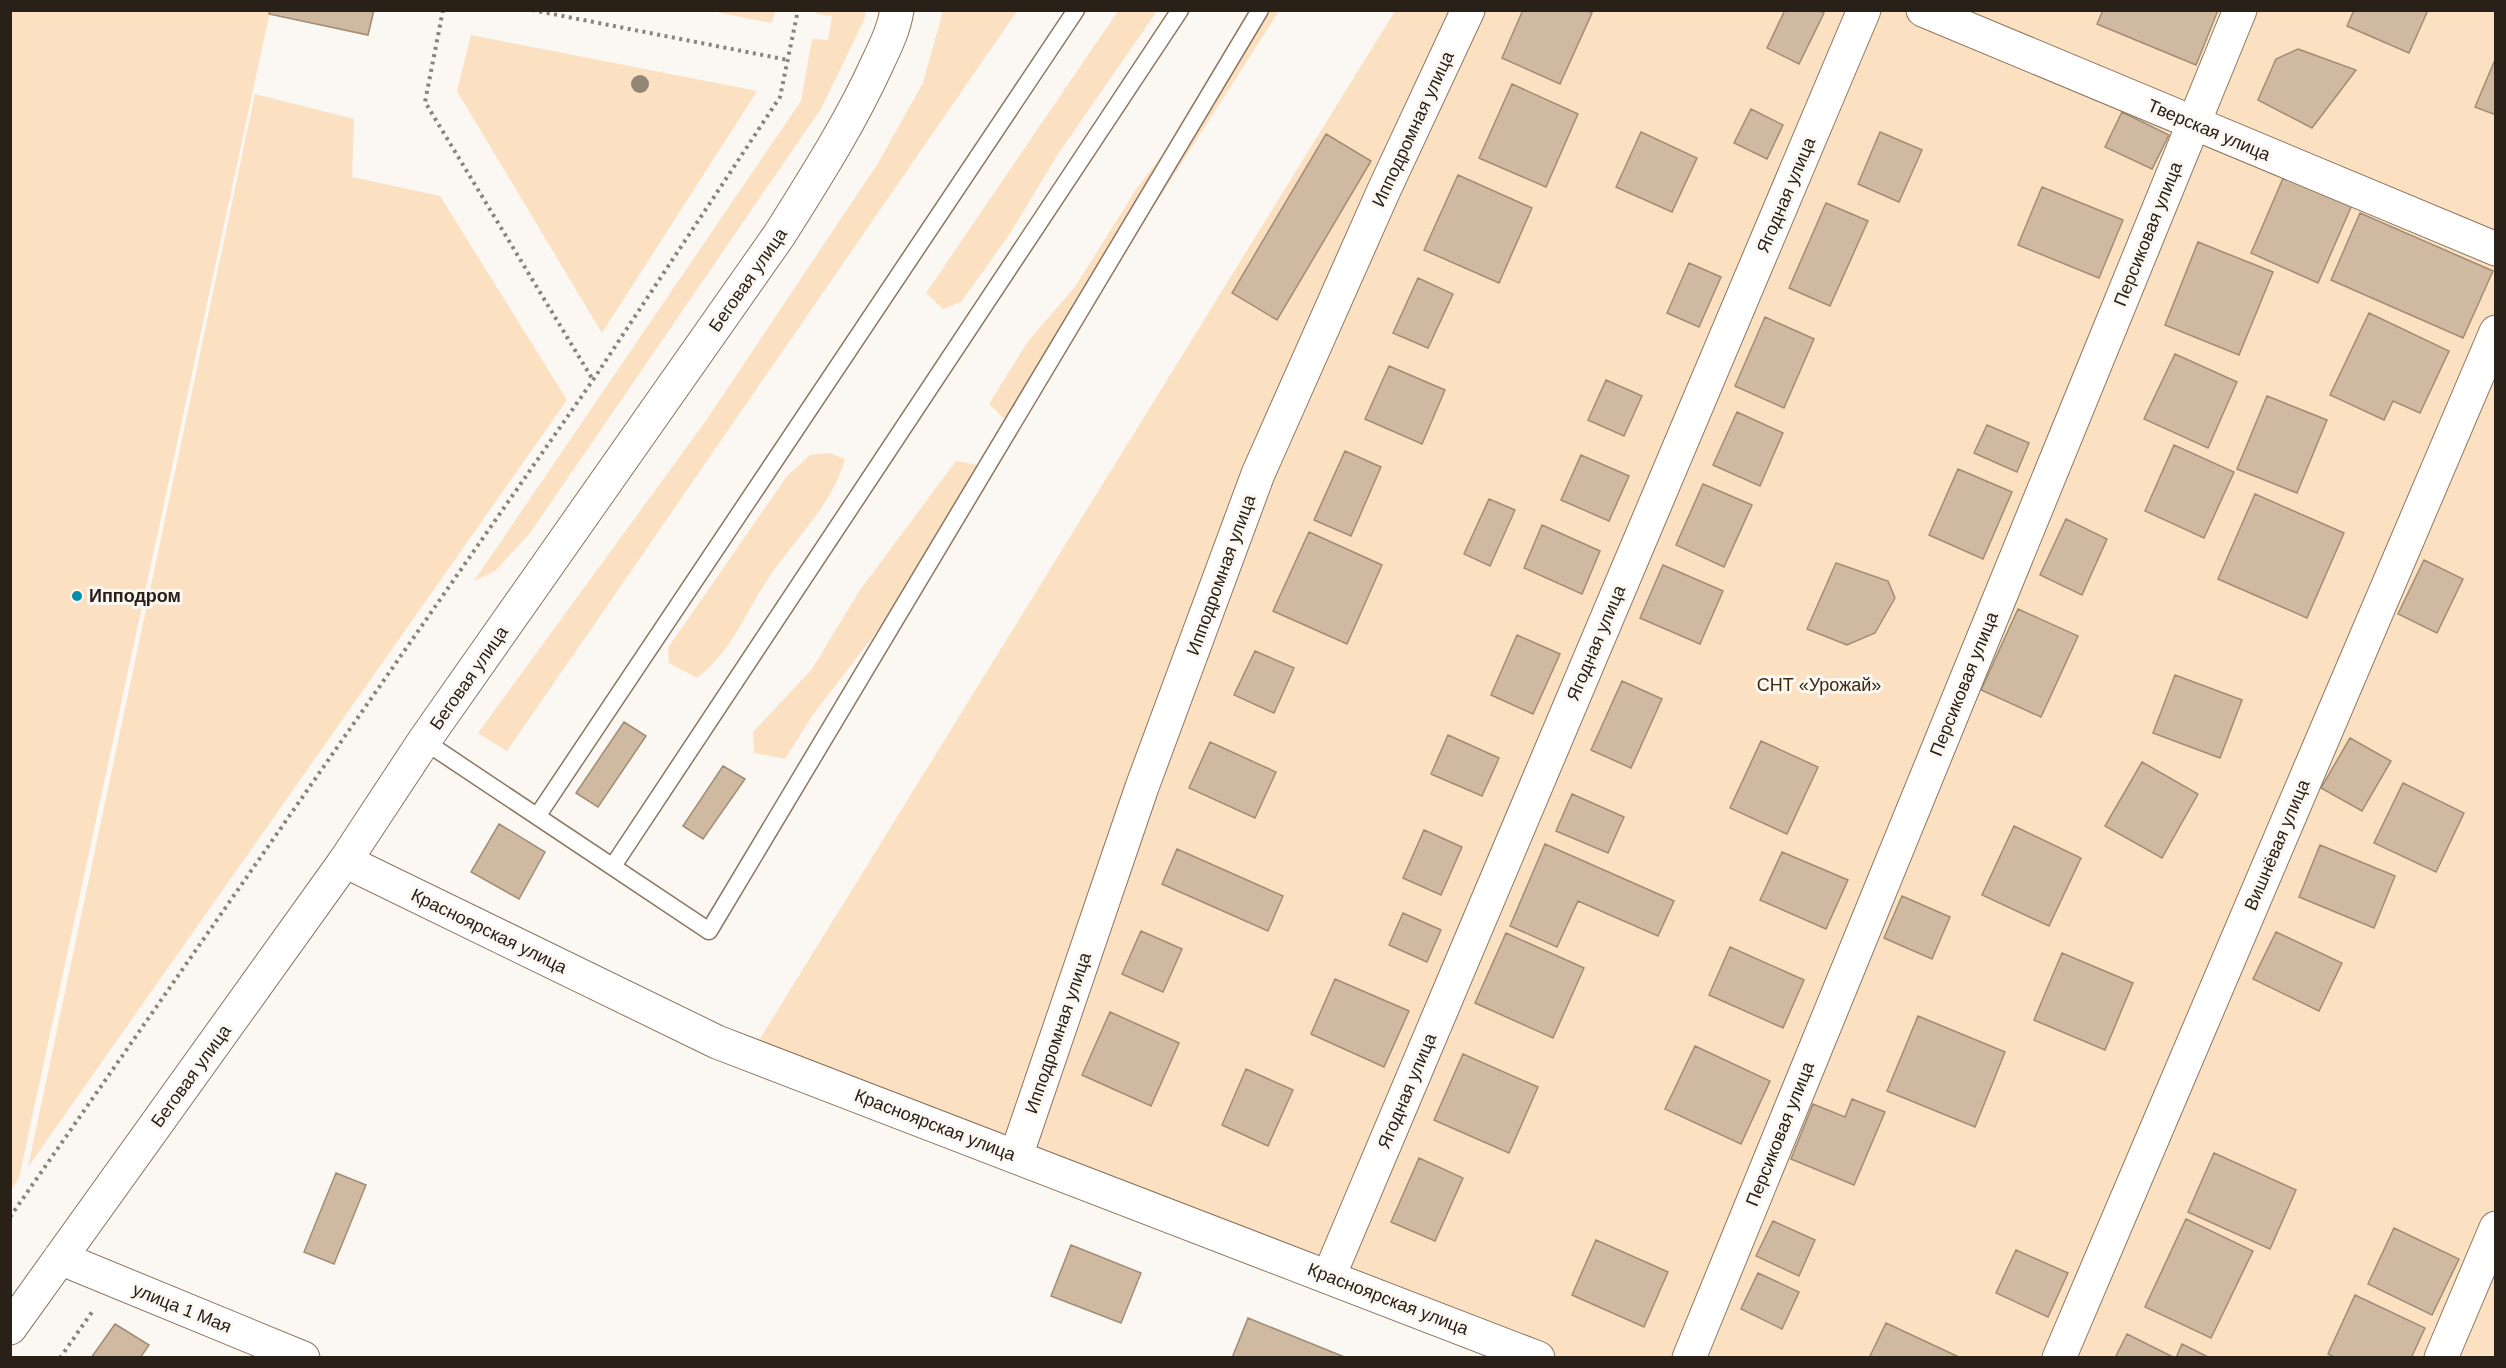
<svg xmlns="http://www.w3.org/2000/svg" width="2506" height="1368" font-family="Arial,sans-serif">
<rect width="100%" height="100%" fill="#fbf7f2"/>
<path fill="#fbe0c2" d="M11 10 270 11 19 1178 11 1190Z
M711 11H775L772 23Z
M817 11H866L864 20 822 107 530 533 495 571 474 581 801 101 812 39 828 40 832 16 816 14Z
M943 11H1017L507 751 478 733 705 422 877 165 923 83Z
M1118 11H1157L1058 154 1009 235 961 302 943 309 926 293Z
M1255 11H1279L1074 331 1007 421 989 404 1029 340 1075 287 1137 188 1189 120Z
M1395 11H2495V1357H1488L745 1063Z
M471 35 757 91 602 333 457 91Z
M255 94 354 119 352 177 440 196 567 400 28 1167Z
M829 453 845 459C831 508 793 540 766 582 743 617 732 651 697 678L669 663 668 648 787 476 810 455Z
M956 461 983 466 957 517 872 638 812 716 785 759 754 753 753 732 812 669 860 590Z"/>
<path fill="#d0b9a1" stroke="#a18c75" stroke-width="1.5" d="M270 10H374L368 35 269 14Z
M1523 10H1586L1592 13 1560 84 1502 58Z
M1785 10H1818L1824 13 1799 64 1767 48Z
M2103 10H2218L2196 65 2097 24Z
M2354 10H2428L2409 53 2347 26Z
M2298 49 2356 70 2312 128 2258 100 2276 59Z
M2494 62H2496V115L2475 107Z
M1512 84 1578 114 1546 187 1479 158Z
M1751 109 1783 125 1767 159 1734 143Z
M2122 112 2169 135 2152 169 2105 147Z
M1641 132 1697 158 1672 212 1616 187Z
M1880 132 1922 150 1899 202 1858 184Z
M1326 134 1371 161 1277 320 1232 293Z
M1458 175 1532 208 1499 283 1424 250Z
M2284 176 2352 205 2318 283 2251 253Z
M2042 187 2123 220 2099 278 2018 245Z
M1826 203 1868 221 1830 306 1789 288Z
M2360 213 2493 271 2463 338 2331 280Z
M2198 242 2273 272 2239 355 2165 325Z
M1689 263 1721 277 1699 327 1667 313Z
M1418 278 1453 294 1428 348 1393 333Z
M2369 313 2449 351 2420 413 2393 401 2384 420 2330 395Z
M1765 317 1814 339 1784 408 1735 386Z
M2175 354 2237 382 2208 448 2144 419Z
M1389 366 1445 390 1422 444 1365 419Z
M1606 380 1642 396 1624 436 1588 420Z
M2267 396 2327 420 2297 493 2237 469Z
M1737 412 1783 433 1760 486 1713 465Z
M1987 425 2029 443 2017 472 1974 453Z
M2174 445 2234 472 2204 538 2145 511Z
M1345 451 1381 467 1351 536 1314 520Z
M1581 455 1629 476 1609 521 1561 500Z
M1958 469 2012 492 1983 559 1929 535Z
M1703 484 1752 505 1724 567 1676 545Z
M2255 494 2344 533 2307 618 2218 579Z
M1489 499 1515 510 1490 566 1464 554Z
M2066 519 2107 539 2082 595 2040 575Z
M1542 525 1600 551 1582 594 1524 568Z
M1309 532 1382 565 1347 644 1273 611Z
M2424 560 2463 579 2437 633 2398 614Z
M1836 563 1888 581 1895 598 1875 633 1847 645 1807 629Z
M1663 565 1723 591 1700 644 1640 618Z
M2018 609 2078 636 2041 717 1981 690Z
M1517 635 1560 654 1533 714 1491 695Z
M1255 651 1294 668 1274 713 1234 695Z
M2175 675 2242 700 2220 758 2153 733Z
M1622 681 1662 699 1631 768 1591 750Z
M624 722 646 736 598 807 576 793Z
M1448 735 1499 758 1482 796 1431 774Z
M2350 738 2391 761 2362 811 2321 788Z
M1761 741 1818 767 1787 834 1730 808Z
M1210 742 1276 772 1255 818 1189 788Z
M2142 762 2198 794 2162 858 2105 826Z
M723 766 745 779 703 839 683 826Z
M2403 783 2464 813 2436 872 2374 843Z
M1572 794 1624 817 1608 853 1556 831Z
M499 824 545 852 519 899 471 872Z
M2014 826 2081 858 2049 926 1982 895Z
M1424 830 1462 847 1441 895 1403 878Z
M1545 844 1674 901 1658 936 1578 901 1557 947 1510 926Z
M2320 845 2395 876 2374 928 2299 897Z
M1177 849 1283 896 1268 931 1162 884Z
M1782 852 1848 880 1826 929 1760 900Z
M1902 896 1950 917 1932 959 1884 938Z
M1403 913 1441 930 1427 962 1389 945Z
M1141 931 1182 949 1163 992 1122 974Z
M2276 932 2342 963 2319 1011 2253 979Z
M1506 933 1584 968 1553 1038 1475 1003Z
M1730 947 1804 980 1783 1028 1709 995Z
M2062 953 2133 983 2105 1050 2034 1020Z
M1335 979 1409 1011 1384 1067 1311 1034Z
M1110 1012 1179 1043 1151 1106 1082 1075Z
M1918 1016 2005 1052 1975 1127 1887 1091Z
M1695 1046 1770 1081 1741 1144 1665 1109Z
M1463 1054 1538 1087 1509 1153 1434 1120Z
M1246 1069 1293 1090 1268 1146 1222 1125Z
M1852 1099 1885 1112 1854 1185 1791 1159 1813 1104 1845 1117Z
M2214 1153 2296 1190 2270 1249 2188 1212Z
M1419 1158 1463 1178 1435 1241 1391 1222Z
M336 1173 366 1185 334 1264 304 1252Z
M2186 1219 2253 1251 2211 1338 2145 1307Z
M1773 1221 1815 1240 1799 1276 1756 1256Z
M2394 1228 2459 1259 2432 1315 2368 1284Z
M1596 1240 1668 1272 1644 1327 1572 1295Z
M1071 1245 1141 1273 1121 1323 1051 1296Z
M2016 1250 2068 1273 2048 1317 1996 1293Z
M1758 1273 1799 1292 1782 1329 1741 1309Z
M2355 1295 2425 1328 2411 1358H2336L2328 1354Z
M1248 1318 1347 1358H1232Z
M1886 1323 1961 1358H1869Z
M115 1324 149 1345 140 1358H91Z
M2127 1334 2175 1358H2115Z
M2182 1344 2210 1358H2176Z"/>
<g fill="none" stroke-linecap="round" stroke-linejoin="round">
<defs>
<path id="service" d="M424 741 709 931 1260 10
M538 815 1076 10
M613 866 1180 10"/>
<path id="minor" d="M1923 10 2496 249
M345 861 717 1042 1538 1358
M1016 1156 1142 787 1258 474 1384 190 1468 10
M1329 1276 1864 10
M1689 1358 2240 10
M2059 1358 2496 332
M2441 1358 2496 1228"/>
<path id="tertiary" d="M60 1258 303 1358
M10 1328 345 861 424 741 780 234C815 178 851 122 878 62 886 45 894 29 897 10"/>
</defs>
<use href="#service" stroke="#8c7761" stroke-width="19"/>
<use href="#minor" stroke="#8c7761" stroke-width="35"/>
<use href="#tertiary" stroke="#8c7761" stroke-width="35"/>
<path stroke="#8a837c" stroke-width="4" stroke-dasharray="3 4.5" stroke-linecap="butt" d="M443 10 425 102 593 380
M532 10 788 60
M10 1217 593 380 780 97 798 10
M60 1358 92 1312"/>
<use href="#service" stroke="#fff" stroke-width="16"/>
<use href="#minor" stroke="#fff" stroke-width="33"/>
<use href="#tertiary" stroke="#fff" stroke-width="33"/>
</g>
<circle fill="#928676" cx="640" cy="84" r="9"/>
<circle fill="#028eab" stroke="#fbf7f2" stroke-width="2" cx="77" cy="596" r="6"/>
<g text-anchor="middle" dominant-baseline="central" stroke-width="6" stroke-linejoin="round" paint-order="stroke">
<g font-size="18" fill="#292017" stroke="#fbf7f2">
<text transform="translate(1413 129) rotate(-65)">Ипподромная улица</text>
<text transform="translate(2209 130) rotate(23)">Тверская улица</text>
<text transform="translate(1786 195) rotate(-67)">Ягодная улица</text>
<text transform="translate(2148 234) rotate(-68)">Персиковая улица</text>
<text transform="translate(748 280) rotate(-55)">Беговая улица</text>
<text transform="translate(1221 575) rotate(-70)">Ипподромная улица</text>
<text transform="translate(1596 643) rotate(-67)">Ягодная улица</text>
<text transform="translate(469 678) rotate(-55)">Беговая улица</text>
<text transform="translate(1964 684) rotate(-68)">Персиковая улица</text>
<text transform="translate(2277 845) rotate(-67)">Вишнёвая улица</text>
<text transform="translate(489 931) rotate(26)">Красноярская улица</text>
<text transform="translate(1058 1033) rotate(-71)">Ипподромная улица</text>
<text transform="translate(191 1076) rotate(-54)">Беговая улица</text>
<text transform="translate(1407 1091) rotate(-67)">Ягодная улица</text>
<text transform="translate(935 1125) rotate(21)">Красноярская улица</text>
<text transform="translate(1780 1134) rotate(-68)">Персиковая улица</text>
<text transform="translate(1388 1299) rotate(21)">Красноярская улица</text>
<text transform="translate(182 1308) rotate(22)">улица 1 Мая</text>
</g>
<g font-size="18" font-weight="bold" fill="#292017" stroke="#fbf7f2" text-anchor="start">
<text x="89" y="596">Ипподром</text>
</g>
<g font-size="18" fill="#3d2910" stroke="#fbf7f2">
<text x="1819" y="685">СНТ «Урожай»</text>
</g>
</g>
<rect width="2506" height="1368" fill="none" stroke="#292017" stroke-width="24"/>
</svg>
